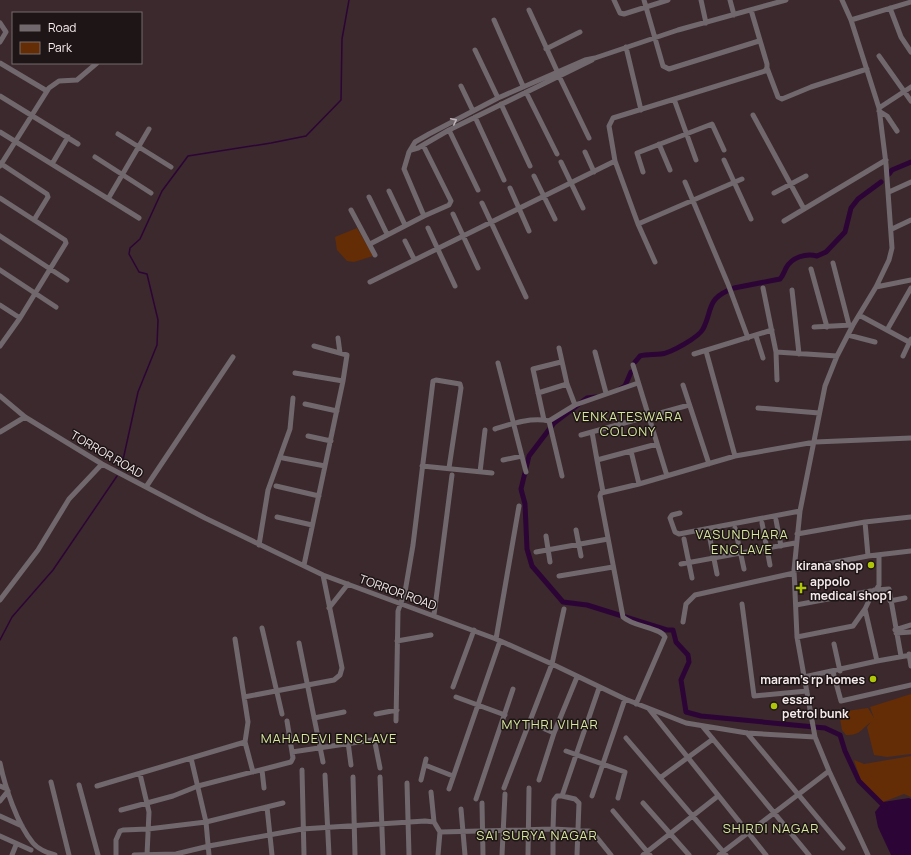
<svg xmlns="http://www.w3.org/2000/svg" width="911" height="855" font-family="Manrope,sans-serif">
<rect width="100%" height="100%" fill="#3c292d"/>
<path fill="#642d05" d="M357 228 373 256 354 262 347 261 337 250 335 237Z
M911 694V754L887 757 874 755 867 727 871 722C862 728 860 736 846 735L842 730 839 712 868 708 874 718 870 707Z
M911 756V797L904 794 883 802 862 784 854 760 864 764Z"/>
<path fill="#2d0436" d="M909 798 911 799V855H891L878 827 875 812 883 802Z"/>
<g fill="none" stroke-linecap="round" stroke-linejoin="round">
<path stroke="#2d0436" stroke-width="1.5" d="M121 469 138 392 157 345 158 320 147 274 139 272 129 254 130 248 140 239 162 191 188 156 271 143 306 136 341 100 342 39 349 0
M0 640 12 617 53 570 117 476"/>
<path stroke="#2d0436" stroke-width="5" d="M889 174 892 170 911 162
M734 288 780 279C783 276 784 272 786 268 792 257 806 253 817 256L826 252 845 232 851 208 858 199 881 182
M635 362 640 356C647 354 654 355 661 354 671 353 699 337 703 329 712 312 707 300 727 291
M620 389 625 386 631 372
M596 397 587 398 554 423 529 456 521 489 525 504 527 549 532 566 563 602 587 605 667 630H673L676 642 688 655 689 662 681 680 686 712 701 716 825 728 840 735 845 751 859 781 885 807"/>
<path stroke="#70686d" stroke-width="5" d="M614 0 620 13 624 14 668 0
M644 0 663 66 669 69 759 41
M701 0 706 23
M730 0 734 15
M842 0 851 20 879 108 886 164 892 248 889 260 876 287 853 325 837 356 825 386 800 511 794 570 797 637 815 737 829 771 868 855
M890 8 901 37 911 52
M529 10 557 71
M494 20 523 86
M851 20 911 2
M0 23 6 32 0 42
M626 47 641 110
M546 49 580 32
M475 50 498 98
M879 56 911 101
M0 63 47 91
M767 68 778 97 782 99 811 87 867 69
M559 76 589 138
M461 86 473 111
M526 92 557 154
M0 96 78 144
M674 99 696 160
M501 104 530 166
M879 108 911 87
M879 111 887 116 897 131
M753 115 804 209
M475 117 504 180
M449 130 478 190
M0 132 139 218
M118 134 171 167
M659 144 670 170
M423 145 451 201 449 205 424 216
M411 150 418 148 449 130 592 60
M585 152 594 172
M95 157 151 193
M724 160 751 219
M615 161 638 224 655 262
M561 162 583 208
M0 163 47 194 48 197 34 220
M52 164 68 137
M0 166 49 88 59 81 77 80 97 63
M643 172 637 153 712 124 724 150
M534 176 555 219
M685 182 728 284 748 338
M510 188 529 231
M389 191 405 225
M889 192 911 182
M774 193 806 176
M369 197 387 234
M0 198 65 240 66 243 20 318 0 346
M108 199 149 129
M482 203 526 297
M351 210 375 255
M453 214 478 268
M784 221 886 160
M638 224 742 179
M428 228 455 286
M892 229 911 220
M0 236 67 280
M405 241 414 259
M370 244 424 216 404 169 409 152 415 142 429 134 498 98 585 60 595 58 678 30 786 0
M833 263 849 325
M811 269 827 327
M0 270 56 307
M370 282 615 161 609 126 613 118 765 71 767 68V64L751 10
M876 287 911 280
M763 288 776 352 777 380
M792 290 799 354
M0 305 20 318
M859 315 909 342
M814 327 852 325
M887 330 911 288
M848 335 875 342
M756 336 763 358
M338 338 340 353
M559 348 567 384 575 405
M706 351 735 456
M595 352 606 393
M776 352 837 356
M694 354 772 330
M903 356 911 339
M498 363 526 472
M633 365 667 476
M295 373 343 381
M683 385 709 464
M538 393 567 384
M0 396 25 417 102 464 205 518 323 575 496 639 552 664 625 699 686 723 747 733 815 737
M305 404 337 411
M758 408 819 413
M544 420 533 369 561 362
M549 421 562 476
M495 429C511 424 531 417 549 421L575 405 638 383
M0 432 25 417
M592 432 597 460 657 444
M581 435 689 405
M308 436 331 441
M631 451 639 484
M283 458 325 466
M503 460 522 456
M597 460 603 492
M422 466 492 473
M480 472 485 430
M276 486 319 496
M146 487 233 357
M680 513 672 515 670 518 675 532 679 534 800 511
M277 517 312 525
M776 520 781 546
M865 522 911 517
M762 523 770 565
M735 528 744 569
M576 530 581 556
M709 534 717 574
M797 534 865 522 868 556
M546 536 550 562
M684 539 692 578
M259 545 268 490 290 429 293 398
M536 552 608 539
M681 564 795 543
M304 565 343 381 347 355 314 346
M794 570 868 556 911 551
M559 576 613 567
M876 590 879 585V555
M0 600 38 550 69 499 102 464
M890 601 905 598
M742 604 754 696 807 691
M796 605 876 590 889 589 901 656
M329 608 348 584
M434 615 452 475
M683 622 686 604 695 595 794 573
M262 628 282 714
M895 630 911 625
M896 633 911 632
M797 637 853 626 865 609 874 590
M235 639 248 722 245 742 253 772
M496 639 519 506
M397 641 431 635
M299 643 323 762
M834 644 840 671
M909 654 911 666
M877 661 911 655
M833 672 841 701 911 685
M804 677 877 661 865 609
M453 687 474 630
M244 697 334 680 340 675 342 668 323 575
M456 697 505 715
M636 704 665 637C660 627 633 627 623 617L600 496 601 493 639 484 735 456 815 442 911 438
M649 709 766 855
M376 714 397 710
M314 718 344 712
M396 721 398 611 405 592 413 545 433 381 436 380 460 384 461 388 449 468
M529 722 554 733
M703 727 809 855
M747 733 843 848
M626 738 726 855
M348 742 351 765
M566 751 625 772 618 798
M292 752 372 740 375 743 380 768
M0 763C5 787 17 824 33 843 38 849 48 853 55 855
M425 765 453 776
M262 770 264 788
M302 770 304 855
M140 774 149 812 147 855
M325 775 329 855
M353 777 355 855
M380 777 383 855
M660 778 713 739
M421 780 426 759
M539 780 554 733 577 677
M51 782 69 855
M407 783 409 855
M79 785 98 855
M0 786 7 789
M97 786 245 742
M504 788 552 664 564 609
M449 789 500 641
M431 792 434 822
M562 796 575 799 579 803 577 855
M592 796 625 699
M476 799 513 689
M0 801 8 791
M482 803 483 855
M643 803 689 855
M267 807 272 855
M461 809 465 855
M121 810 173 796 198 786 291 762 293 758 287 721
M613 811 650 855
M0 816 22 826
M440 832 553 829 554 800 557 796H562L599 688
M0 836 31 850
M12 855 16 845
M116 855V840L120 831 123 830 148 829 206 822 191 758
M134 855 176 854 209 846 302 829 425 821 434 822 440 832 438 855
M209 855 206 822 283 803
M502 855 505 794
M528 855 529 788
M553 855V829L589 831 594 834 611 855
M643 855 718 796
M719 855 829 771"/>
</g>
<defs><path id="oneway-chevron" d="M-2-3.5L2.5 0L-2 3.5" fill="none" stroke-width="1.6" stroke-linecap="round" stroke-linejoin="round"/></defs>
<use stroke="#c0b6b9" href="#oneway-chevron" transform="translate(454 121) rotate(-27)"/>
<g fill="#aec508" stroke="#1d1516" stroke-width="1.5">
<circle cx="871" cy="565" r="4"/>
<path d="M799 582h4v4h4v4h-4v4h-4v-4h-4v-4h4z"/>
<circle cx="873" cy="679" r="4"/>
<circle cx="774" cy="706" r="4"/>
</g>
<g text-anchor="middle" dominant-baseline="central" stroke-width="3" stroke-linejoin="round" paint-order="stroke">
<g font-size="12" fill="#f6eaec" stroke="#1d1516">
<text transform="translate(107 454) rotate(30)">TORROR ROAD</text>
<text transform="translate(398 592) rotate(20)">TORROR ROAD</text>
</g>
<g font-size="12" font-weight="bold" fill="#f6eaec" stroke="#1d1516" text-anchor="end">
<text x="863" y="565">kirana shop</text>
<text x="810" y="581" text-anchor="start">appolo<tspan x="810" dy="14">medical shop1</tspan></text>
<text x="865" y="679">maram's rp homes</text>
<text x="782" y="699" text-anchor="start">essar<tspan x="782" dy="14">petrol bunk</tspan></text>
</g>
<g font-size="13" letter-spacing="1" fill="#d8e79b" stroke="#1d1516">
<text x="628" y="416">VENKATESWARA<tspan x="628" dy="15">COLONY</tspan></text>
<text x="742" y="534">VASUNDHARA<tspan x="742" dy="15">ENCLAVE</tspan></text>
<text x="550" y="724">MYTHRI VIHAR</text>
<text x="329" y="738">MAHADEVI ENCLAVE</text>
<text x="771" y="828">SHIRDI NAGAR</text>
<text x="537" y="835">SAI SURYA NAGAR</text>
</g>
</g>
<rect x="12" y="12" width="130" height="52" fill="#1d1516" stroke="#746a6c"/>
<rect x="20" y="25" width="20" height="6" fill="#70686d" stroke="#746a6c"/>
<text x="48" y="32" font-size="12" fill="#f6eaec">Road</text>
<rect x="20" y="42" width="20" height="12" fill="#642d05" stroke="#746a6c"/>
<text x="48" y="52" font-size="12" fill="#f6eaec">Park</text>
</svg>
